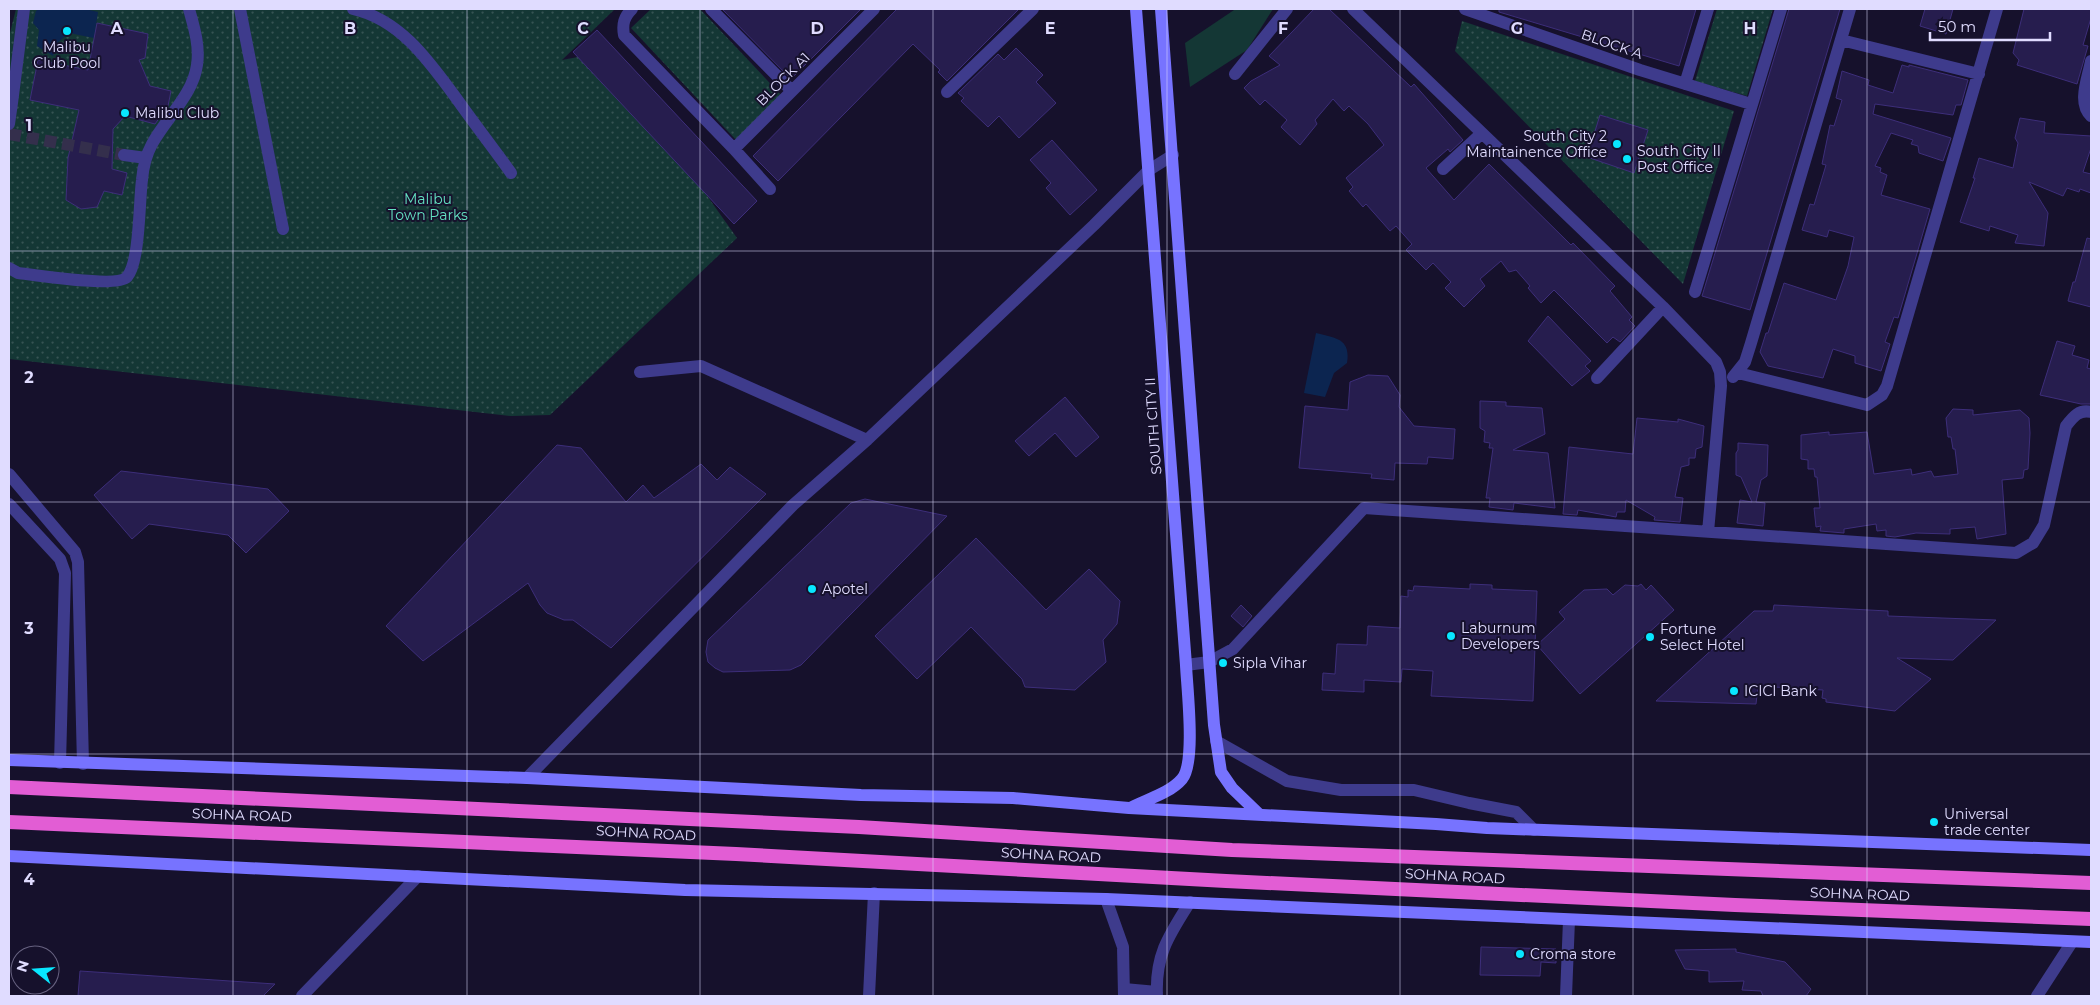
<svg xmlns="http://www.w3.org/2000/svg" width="2100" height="1005" font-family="Montserrat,sans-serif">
<defs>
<pattern id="park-dots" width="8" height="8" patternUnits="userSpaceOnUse" patternTransform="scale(1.25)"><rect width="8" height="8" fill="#143735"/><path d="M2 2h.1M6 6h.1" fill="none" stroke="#365353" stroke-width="1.8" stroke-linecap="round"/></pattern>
</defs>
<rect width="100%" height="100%" fill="#16112c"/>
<path fill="url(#park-dots)" d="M16 9H615L562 60 605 52 737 238 550 415 511 416 9 359V37Z
M651 9H700L783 97 738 142 631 28Z
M1717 9H1773L1747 96 1695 81Z
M1462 21 1734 111 1683 284 1455 51Z"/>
<path fill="#143735" d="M1273 9 1247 50 1190 87 1185 43 1234 10Z"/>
<path fill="#0c2550" d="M39 9H85L98 12 94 38 69 33 56 44 53 56 37 46 39 30 33 23 36 11Z
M1316 333C1335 338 1351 338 1347 363L1334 373 1325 397 1304 393Z"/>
<path fill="#261d4e" stroke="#3d2e7a" d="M722 9H861L791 79Z
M897 9H1019L947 81 938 72 940 70 913 44 778 181 753 156Z
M1314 9H1329L1411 87 1414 84 1463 140 1450 152 1448 149 1426 168 1454 200 1489 164 1571 245 1573 243 1615 286 1610 291 1632 317 1629 320 1635 326 1620 342 1613 337 1607 343 1554 290 1541 303 1528 288 1530 286 1516 270 1509 272 1501 261 1480 279 1485 286 1464 307 1445 288 1451 282 1433 263 1426 270 1406 250 1412 244 1396 226 1390 231 1366 204 1363 207 1349 191 1353 187 1346 178 1384 145 1368 124 1349 106 1344 111 1333 99 1315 120 1317 124 1300 145 1281 127 1287 120 1265 100 1260 105 1244 88 1251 81 1280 65 1269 56Z
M1499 9H1696L1679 66 1499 12Z
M1789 9H1840L1750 310 1702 296Z
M1925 9H1953L1946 34 1920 26Z
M2024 9H2091V18L2083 45 2088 46 2077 84 2017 65 2019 60 2013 53Z
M97 23 148 34 145 58 139 60 150 86 171 91 168 106 155 124 125 116 113 129 112 169 127 173 122 195 104 191 97 207 81 209 66 200 68 158 79 110 30 100 38 60 88 70Z
M597 30 757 201 734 224 573 52Z
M1016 48 1043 75 1036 82 1056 103 1019 138 999 116 988 127 961 101 964 98 958 93 998 54 1004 60Z
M1902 65 1909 67V65L1968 80 1961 105H1956L1953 115 1875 104 1873 114 1951 138 1943 161 1919 153 1918 146 1911 144 1913 140 1891 133 1875 166 1881 168 1880 172 1887 175 1881 195 1930 209 1898 318 1894 317 1885 342 1890 344 1881 371 1855 363V356L1833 349 1823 378 1768 366 1760 352 1766 333H1768L1784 283 1836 300 1848 266 1854 237 1829 230 1827 237 1802 230 1810 204 1814 205 1826 165 1822 164 1830 125 1834 126 1842 100 1836 98 1842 71 1869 80 1868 85 1893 93Z
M1600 115 1648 130 1634 173 1587 157Z
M2020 118 2045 122 2044 133 2091 136V148L2083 172 2091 174V193L2080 189 2079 192 2067 188 2063 196 2029 182 2048 213 2044 246 2015 243 2018 235 1990 226 1989 231 1960 222 1975 178H1973L1979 158 2013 168 2018 143 2015 138Z
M1052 140 1097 190 1070 215 1046 188 1051 183 1030 160Z
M2087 238 2091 239V307L2068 301 2073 282H2075Z
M1548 316 1591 361 1585 366 1590 371 1572 386 1528 341Z
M2057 341 2075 346 2072 355 2089 360 2087 368 2091 369V404H2081L2040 395Z
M1368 375 1388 376 1400 395 1399 407 1414 426 1455 429 1453 459 1428 457 1427 464 1395 463 1394 480 1371 478 1372 474 1299 468 1305 406 1348 410 1350 382Z
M1065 397 1099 437 1076 457 1055 433 1029 456 1015 441Z
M1480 401 1506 402V406L1542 408 1545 434 1513 450 1548 453 1555 508 1514 503 1513 510 1489 507 1490 498H1486L1493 448H1489L1490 443 1484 442 1485 431 1480 428Z
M1953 409 1973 410V415L2020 410 2029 418 2030 433 2028 469 2024 470 2023 478 2002 480 2006 534 1977 539 1975 527 1950 529V534L1916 533 1895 537 1886 536V530L1877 531 1876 524 1844 529V533L1820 531 1821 526 1816 527 1814 508H1820L1817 477H1815L1814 469H1808V460L1801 459V435L1829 432V435L1867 432 1874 474 1911 469 1912 475 1931 471 1934 477 1958 474 1955 449H1953L1951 437H1948L1946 418Z
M1637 418 1678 422V419L1704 426 1702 447 1696 449 1695 458H1689V465L1681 467 1675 497 1683 498 1680 522 1654 520 1655 517 1626 500 1625 512H1617L1616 517 1578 510 1577 515 1563 514 1569 447 1633 454Z
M1738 443 1768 445 1767 476 1761 480 1756 502 1765 503 1763 526 1737 523 1740 500 1752 502 1741 477 1736 475V453L1738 450Z
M557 445 581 448 626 502 643 485 654 498 701 464 717 480 730 467 766 494 611 648 573 620H564L547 613 540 605 528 583 423 661 386 626Z
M121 471 268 489 289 511 246 553 228 535 149 524 132 539 94 495Z
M865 499 947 516 801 665 790 670 723 672 715 668 708 662 706 652 708 640 851 503Z
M976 538 1046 610 1089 569 1120 601 1117 624 1103 640 1106 662 1075 690 1025 687 1022 679 971 627 917 679 875 636Z
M1470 584 1492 585V589L1537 591 1533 701 1431 696 1433 671 1402 669 1401 682 1364 680V692L1322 690 1323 673 1335 674 1337 644 1367 645 1368 626 1400 628 1401 596 1408 597V590L1413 591 1414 586 1470 589Z
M1641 584 1646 590 1651 585 1674 610 1580 694 1537 645 1565 619 1559 612 1584 590 1607 589 1613 595 1625 585 1638 586Z
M1241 605 1252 616 1243 627 1231 616Z
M1774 605 1888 611V616L1996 620 1953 660 1897 658 1931 679 1895 711 1826 702V699L1822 698 1823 690 1758 686 1756 704 1656 701 1754 611H1773Z
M1481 947 1556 949V963L1541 962 1540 976 1480 975Z
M1736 949V952L1785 962 1811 989 1806 996H1763L1761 991 1742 990 1744 981 1709 982V971L1685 969 1675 950Z
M80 971 275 984 263 996H78Z"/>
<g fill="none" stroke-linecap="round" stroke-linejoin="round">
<path stroke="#342f4c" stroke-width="12" stroke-dasharray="12 6" stroke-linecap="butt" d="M9 134 124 155"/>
<path stroke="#3e3b8c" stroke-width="12" d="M240 9 283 229
M353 9C402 20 431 64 459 102 476 126 494 149 511 173
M632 9C624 17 622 24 624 35L734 149 770 189
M711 9 792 91
M1353 9 1663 307 1716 362 1720 372 1721 386 1708 532
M1465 9 1640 70 1751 104
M1841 40 1979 74
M2091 61C2088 78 2077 103 2091 116
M1235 74 1287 9
M1685 84 1708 9
M947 92 1033 9
M9 103H12L24 9
M9 124 12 103
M734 149 874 9
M124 155 146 158
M1443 169 1482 133
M9 268 18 273C35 275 117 288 127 277 140 262 139 202 142 180 143 168 146 155 152 144 166 118 193 95 197 65 200 46 194 27 189 9
M1695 292 1781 9
M640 372 701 366 867 440
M1738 373 1867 405 1882 395 1887 386 1997 9
M1733 377 1745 362 1751 343 1850 9
M1597 378 1663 307
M9 474 75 552 78 562 83 764
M9 504 60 559 65 573 60 763
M1186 665 1209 662 1233 649 1364 508 2016 553 2033 543 2044 525 2066 426C2073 417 2079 409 2091 412
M1216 741 1287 781 1341 790H1414L1469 803 1516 812 1534 830
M527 778 793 505 867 440 1094 225 1149 170 1173 155
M1106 899 1123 947 1124 996
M1124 989 1157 992
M302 996 418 876
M869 996 874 893
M1157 996C1155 955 1169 935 1190 902
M1566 996 1569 920
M2037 996 2072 942"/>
<path stroke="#7773ff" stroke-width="12" d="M1161 9 1214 725 1221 772 1232 788 1260 815
M9 760 527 778 861 795 1013 798 1129 808 1436 824 1487 828 2091 850
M1132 807C1148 799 1170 793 1182 779 1196 763 1187 688 1186 665L1136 9
M9 856 685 890 1106 899 2091 942"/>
<path stroke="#e25dd4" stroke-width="14" d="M9 787 859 827 1232 850 2091 883
M9 822 736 854 1226 881 1735 905 2091 919"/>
</g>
<path fill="none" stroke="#e0dcff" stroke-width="1" stroke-opacity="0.55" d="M233 9V996M467 9V996M700 9V996M933 9V996M1167 9V996M1400 9V996M1633 9V996M1867 9V996M9 251H2091M9 502H2091M9 754H2091"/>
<g fill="#08e7ff" stroke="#16112c" stroke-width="2">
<circle cx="67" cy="31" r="5"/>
<circle cx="125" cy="113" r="5"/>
<circle cx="1617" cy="144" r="5"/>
<circle cx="1627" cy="159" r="5"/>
<circle cx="812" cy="589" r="5"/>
<circle cx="1451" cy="636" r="5"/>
<circle cx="1650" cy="637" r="5"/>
<circle cx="1223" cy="663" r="5"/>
<circle cx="1734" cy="691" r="5"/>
<circle cx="1934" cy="822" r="5"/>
<circle cx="1520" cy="954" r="5"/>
</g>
<g text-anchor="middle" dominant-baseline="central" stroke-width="4" stroke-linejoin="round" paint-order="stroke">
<g font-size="14" fill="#e0dcff" stroke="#16112c">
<text transform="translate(1612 44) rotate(19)">BLOCK A</text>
<text transform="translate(783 79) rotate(-45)">BLOCK A1</text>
<text transform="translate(1153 426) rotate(-94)">SOUTH CITY II</text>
<text transform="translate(242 815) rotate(2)">SOHNA ROAD</text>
<text transform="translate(646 833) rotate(3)">SOHNA ROAD</text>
<text transform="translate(1051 855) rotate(3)">SOHNA ROAD</text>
<text transform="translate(1455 876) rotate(3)">SOHNA ROAD</text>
<text transform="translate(1860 894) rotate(2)">SOHNA ROAD</text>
</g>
<g font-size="14" fill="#e0dcff" stroke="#16112c" text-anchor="start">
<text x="67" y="47" text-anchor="middle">Malibu<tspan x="67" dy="16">Club Pool</tspan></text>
<text x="135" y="113">Malibu Club</text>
<text x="1607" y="136" text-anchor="end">South City 2<tspan x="1607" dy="16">Maintainence Office</tspan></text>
<text x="1637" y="151">South City II<tspan x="1637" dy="16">Post Office</tspan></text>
<text x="822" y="589">Apotel</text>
<text x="1461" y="628">Laburnum<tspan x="1461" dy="16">Developers</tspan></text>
<text x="1660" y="629">Fortune<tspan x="1660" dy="16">Select Hotel</tspan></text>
<text x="1233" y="663">Sipla Vihar</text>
<text x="1744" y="691">ICICI Bank</text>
<text x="1944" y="814">Universal<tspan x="1944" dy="16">trade center</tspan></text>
<text x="1530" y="954">Croma store</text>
</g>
<g font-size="14" fill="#64e3c3" stroke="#16112c">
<text x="428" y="199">Malibu<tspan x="428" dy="16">Town Parks</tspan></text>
</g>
</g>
<g font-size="16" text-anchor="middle" font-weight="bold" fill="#e0dcff" stroke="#16112c" stroke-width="4" stroke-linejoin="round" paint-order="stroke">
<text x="117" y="34">A</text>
<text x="350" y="34">B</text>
<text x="583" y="34">C</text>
<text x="817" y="34">D</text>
<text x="1050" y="34">E</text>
<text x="1283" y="34">F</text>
<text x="1517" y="34">G</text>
<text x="1750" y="34">H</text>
<text x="29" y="131">1</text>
<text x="29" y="383">2</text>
<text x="29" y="634">3</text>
<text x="29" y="885">4</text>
</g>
<rect width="2100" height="1005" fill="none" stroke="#e0dcff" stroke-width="20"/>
<g transform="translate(35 970) rotate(287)"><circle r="24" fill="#16112c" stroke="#676280"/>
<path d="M0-4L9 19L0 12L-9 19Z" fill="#08e7ff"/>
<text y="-8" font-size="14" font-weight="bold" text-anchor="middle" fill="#e0dcff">N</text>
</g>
<path d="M1930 32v8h120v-8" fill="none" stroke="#e0dcff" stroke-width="2.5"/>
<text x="1938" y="32" font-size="15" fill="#e0dcff" stroke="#16112c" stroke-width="4" paint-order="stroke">50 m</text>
</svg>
